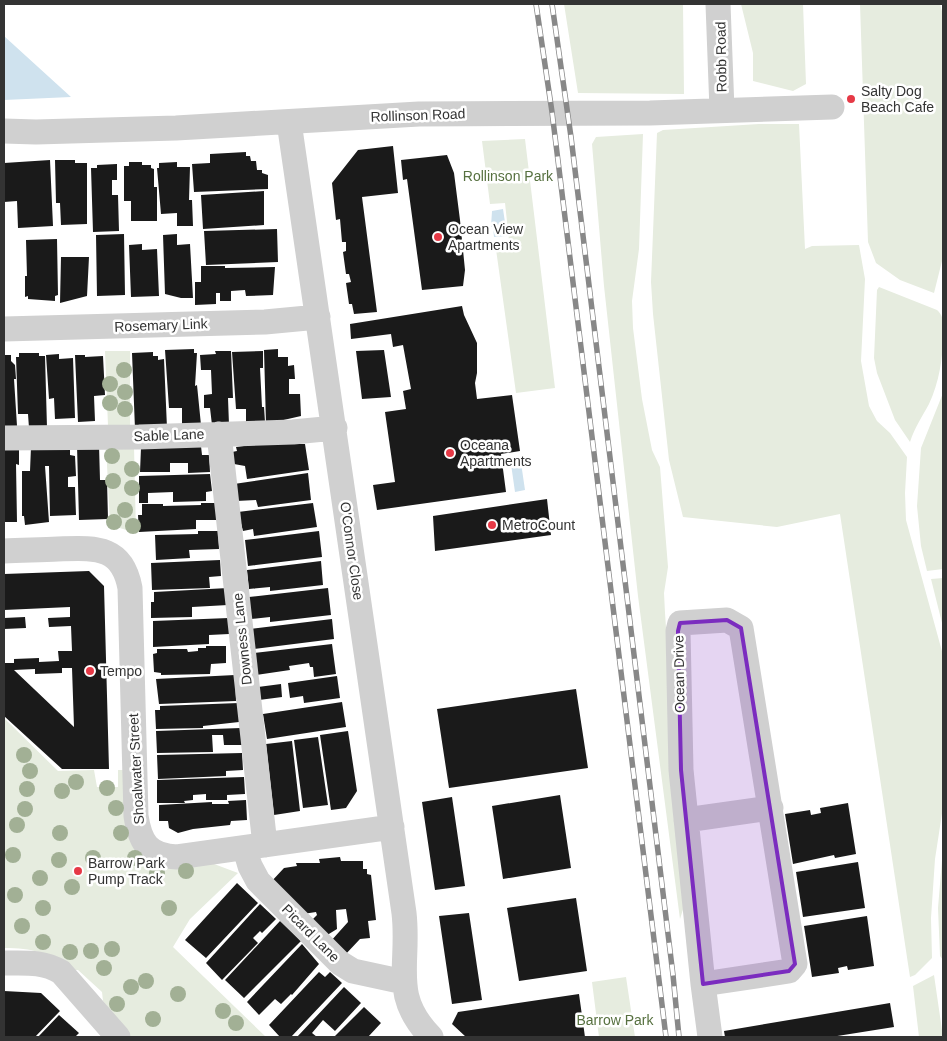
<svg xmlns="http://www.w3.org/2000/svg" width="947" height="1041" font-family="Arial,sans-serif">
<rect width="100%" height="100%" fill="#fff"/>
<path fill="#e6ecdf" d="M564 4H683L684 94 578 93Z
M741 4H803L806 84 793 91 753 81V53Z
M860 4H940L943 15V257L934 293 900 280 876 263 868 242Z
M759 124H799L805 249 812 246 859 245 865 279 861 361 869 406 877 421 890 433 907 457 905 493 906 520 943 655V807L935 859 931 918 932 958 915 975 910 977 840 514 777 527 683 517 669 460 653 314 651 282 657 133 663 130Z
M643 134 639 249 632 301 633 328 642 399 652 450 660 467 668 567 664 593 665 613 685 903 680 919 638 596 604 286 592 144 596 137Z
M525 139 555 388 516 393 495 242 509 240 505 203 490 204 482 141Z
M879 287 937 310C945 317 943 326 943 335 943 358 939 383 929 404 922 417 915 427 910 442L895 420 877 373 874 358 877 290Z
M105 351H130V429L108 426Z
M943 393V569L927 571 921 546 917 506 921 448Z
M106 445 134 446 136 533 110 525Z
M943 578V627L931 579Z
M4 718 58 771 94 770 97 787H118V770H124L129 832 238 873 190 919 173 947 266 1037H130L103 1001 102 992 78 970H70C47 952 33 948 4 948Z
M943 848V960L940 956 938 908Z
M934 975 943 1037H919L913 986Z
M626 977 635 1037H599L592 982Z"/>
<path fill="#cfe2ee" d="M4 36 71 97 4 100Z
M503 209 507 236 494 237 493 227H491L492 211Z
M520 456 525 490 515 492 510 457Z"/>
<path fill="#1a1a1a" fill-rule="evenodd" d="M393 146 398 193 362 197 377 312 354 314 352 304H349L346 283 351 282 349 274H346L343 252 346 251V242H342L340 219 336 220 332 183 358 150Z
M246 152V156H250L251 161H256L257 170H262V173L268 175V189L194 192 192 164 210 163V154Z
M447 155 454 173 460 220 465 270 463 286 422 290 407 179 403 180 401 160Z
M50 160 53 226 18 228 17 201 4 202V163Z
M55 160H75V163H87V224L61 225 60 203H56Z
M129 162H142V165H151V168L154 169V187H157V221H131V201H124V166H129Z
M177 162V167H190L189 200H192L193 226H177V213L161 214 157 168H159V163Z
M117 164V180H112V195H118L119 231 93 232 91 168H97V165Z
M264 191V225L203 229 201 195Z
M277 229 278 262 206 265 204 231Z
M124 234 125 295 97 296 96 235Z
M177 234V245L190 244 193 298H181L165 294 163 235Z
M57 239 58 295 55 296V301L28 299V296L25 297V276H27L26 240Z
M142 244V250L157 249 159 296 131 297 129 245Z
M61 257H89L87 296 60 303Z
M201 266H225V268L275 267 273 295 246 296 245 290 231 291V301H220V293H216V304L195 305V282H201Z
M462 306 464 315 477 343V373L475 383 477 399 512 395 520 451 501 454 506 492 377 510 373 485 395 482 385 412 406 409 403 391 411 389 403 345 393 347 391 334 351 339 350 324Z
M194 349V353H197L195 386 197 385 201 425 182 426V408H169L165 350Z
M278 349V357H288V366L294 365 295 379H289V394H300L301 416 266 424 264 350Z
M384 350 391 397 362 399 356 351Z
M215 351H231L233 398H228L229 425H212L210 408H204V395L212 394 211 370H201L200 355 216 354Z
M263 351V368H260L262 407H264L265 422 246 423V409H236L232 352Z
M153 352V356H158V360L164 359 167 428 135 429 132 353Z
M19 353H39V356H45L47 428H29L28 414H18L16 357H19Z
M59 354V359L73 358 75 418 55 419 54 398 49 399 46 355Z
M4 355H11V361L15 365 16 379H14L17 426H4Z
M75 355H85V357L103 356 105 395 94 396 95 421 78 422Z
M70 443V455L75 456 76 476 68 477V487H75L76 515 50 516 49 466H45L49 522 25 525 24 516H22V471H30L31 447Z
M259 444H305L309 470 247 479 245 466 234 464 232 452 237 451 236 447Z
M77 445H99L100 480H107L108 519 79 520Z
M4 446H19V465L16 464 17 522H4Z
M201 446 202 455H209L210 472 188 473V463H170V472H140L141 448Z
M308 473 311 500 258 507 256 500 236 501 234 484Z
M210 474 212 491 206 492V501L173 502V492L148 493V503H139V476Z
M547 499 551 535 435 551 433 516Z
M201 503H218L219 520H196V529L139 532 138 515H142V504H163V506L201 505Z
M313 503 317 527 254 536 253 529 243 531 238 512Z
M198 531H218L219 549 189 550 190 558 156 560 155 535 198 534Z
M319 531 322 557 248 566 245 540Z
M220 560 221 576 209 577 210 588 152 590 151 563Z
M321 561 323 585 270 591V587L249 589 247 570Z
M89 571 104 586 109 769H62L4 716V663H14V659L39 658V662L59 661 58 651H72L71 626 49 627 48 618 70 617V607L4 610V574ZM62 668H72L74 727 14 670 35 669V674L62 673Z
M228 588V605L192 607V617L151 618V602H154V592Z
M328 588 331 615 270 622V617L251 619 249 597Z
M25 617 26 628 4 629V618Z
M229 618V634L209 635V644L153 647V621Z
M332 619 334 639 253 649 250 629Z
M332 644 336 674 314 677 313 667H310L309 663 289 666 290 670 256 675 254 653Z
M206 646H226V663L211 664 210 674 161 675V673L154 672 153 654 157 653V649H187L188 652 198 651V648H206Z
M235 675 236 701 159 704 156 679Z
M337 676 340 698 304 703 303 696 290 698 288 683Z
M281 684 282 697 259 700 258 687Z
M576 689 588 768 449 788 437 709Z
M342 702 346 727 267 739 263 714Z
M239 703V722L203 726V728L156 729 155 710H160V706Z
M241 728 242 745H224L223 735H212L213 752 157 753 156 731Z
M348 731 357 791 346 808 331 810 320 735Z
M318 737 328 805 303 808 294 740Z
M292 741 300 811 274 815 266 744Z
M242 753 243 770 226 771V776L158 779 157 755Z
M244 777 245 794 227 795V800H206V794L193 795V800L184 801 185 803H157V780Z
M560 795 571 868 503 879 492 806Z
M452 797 465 886 435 890 422 802Z
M246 800 247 820 231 821 230 825 193 829 178 833 169 828 168 821H159V805L212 802V804H229L228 801Z
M848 803 856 854 835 858 834 855 793 864 785 814 810 810 811 815 821 813 820 808Z
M340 857 341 861H363V869H367V874L371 875 376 920 368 921 370 938 360 939 344 956 330 942 348 922 346 909 336 910 337 929 324 937 309 923 317 915 316 912 303 914 270 883 284 868 297 866 296 863H320L319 859Z
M858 862 865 908 803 917 796 872Z
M237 883 258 903 206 958 185 940Z
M576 898 587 971 519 981 507 908Z
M260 904 276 919 262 933 260 931 253 938 258 943 222 980 206 963Z
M469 913 482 1000 452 1004 439 916Z
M867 916 874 966 848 970 847 966 838 968 839 973 812 977 804 926Z
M280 921 301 941 244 998 225 980Z
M302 944 319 964 292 995 291 994 281 1004 275 999 259 1015 247 1002Z
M319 972 325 977 330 972 342 983 291 1037H280L269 1025Z
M344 987 361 1003 335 1031 323 1020 312 1033 317 1037H297Z
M4 991 41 993 60 1011 35 1037H4Z
M579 994 585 1037H466L452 1024 458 1012Z
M890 1003 894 1027 831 1037H725L724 1031Z
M364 1007 381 1023 368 1037H334Z
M59 1015 79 1033 75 1037H38Z"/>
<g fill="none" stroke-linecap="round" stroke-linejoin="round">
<path stroke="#d0d0d0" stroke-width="25" d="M718 4 722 110
M289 122 404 913C410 965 390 995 431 1037
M4 131 36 132 176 128 419 114 650 113 832 107
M4 329 265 322 318 317
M219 434 265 845
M4 438 139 437 293 432 335 428
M4 551C22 550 40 550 58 549 95 548 122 545 130 588L136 816C140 842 148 856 177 857L392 827
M686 820 771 808
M245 849 250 866 258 881 340 963 353 971 404 982
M4 963C25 963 43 961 61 972L118 1037
M703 984 789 971 795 964 741 628 727 620 680 623 678 631 681 770 703 984 710 1037"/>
<defs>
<path id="rail" d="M536 4 552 112 666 1037
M552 4 571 137 673 975 679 1037"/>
</defs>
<use href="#rail" stroke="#888" stroke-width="5.5"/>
<use href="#rail" stroke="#fff" stroke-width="4" stroke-dasharray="11" stroke-linecap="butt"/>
</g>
<g fill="#a2b095">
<circle cx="124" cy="370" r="8"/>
<circle cx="110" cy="384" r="8"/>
<circle cx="125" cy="392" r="8"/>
<circle cx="110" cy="403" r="8"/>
<circle cx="125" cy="409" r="8"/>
<circle cx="112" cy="456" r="8"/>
<circle cx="132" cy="469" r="8"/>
<circle cx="113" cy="481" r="8"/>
<circle cx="132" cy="488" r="8"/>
<circle cx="125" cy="510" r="8"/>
<circle cx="114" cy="522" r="8"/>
<circle cx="133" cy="526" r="8"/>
<circle cx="24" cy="755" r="8"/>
<circle cx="30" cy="771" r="8"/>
<circle cx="76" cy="782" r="8"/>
<circle cx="107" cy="788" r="8"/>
<circle cx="27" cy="789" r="8"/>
<circle cx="62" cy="791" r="8"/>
<circle cx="116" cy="808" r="8"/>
<circle cx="25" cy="809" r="8"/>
<circle cx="17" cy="825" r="8"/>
<circle cx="60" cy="833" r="8"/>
<circle cx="121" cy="833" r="8"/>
<circle cx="13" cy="855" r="8"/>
<circle cx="93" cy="858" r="8"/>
<circle cx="135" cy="858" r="8"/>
<circle cx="59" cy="860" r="8"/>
<circle cx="186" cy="871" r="8"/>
<circle cx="157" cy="873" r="8"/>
<circle cx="40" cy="878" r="8"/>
<circle cx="72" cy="887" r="8"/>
<circle cx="15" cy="895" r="8"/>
<circle cx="43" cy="908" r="8"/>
<circle cx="169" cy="908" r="8"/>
<circle cx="22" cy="926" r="8"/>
<circle cx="43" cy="942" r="8"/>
<circle cx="112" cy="949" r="8"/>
<circle cx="91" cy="951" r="8"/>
<circle cx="70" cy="952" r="8"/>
<circle cx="104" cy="968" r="8"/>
<circle cx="146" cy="981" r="8"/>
<circle cx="131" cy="987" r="8"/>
<circle cx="178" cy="994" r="8"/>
<circle cx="117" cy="1004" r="8"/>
<circle cx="223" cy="1011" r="8"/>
<circle cx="153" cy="1019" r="8"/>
<circle cx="236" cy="1023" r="8"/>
</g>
<path fill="#7b2cbf" fill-opacity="0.2" stroke="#7b2cbf" stroke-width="4" stroke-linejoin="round" d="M727 620 741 628 795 964 789 971 703 984 681 770 678 631 680 623Z"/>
<g fill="#e63946" stroke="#fff" stroke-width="2">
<circle cx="851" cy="99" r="5"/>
<circle cx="438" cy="237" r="5"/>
<circle cx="450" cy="453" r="5"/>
<circle cx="492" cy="525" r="5"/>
<circle cx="90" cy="671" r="5"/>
<circle cx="78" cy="871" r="5"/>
</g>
<g text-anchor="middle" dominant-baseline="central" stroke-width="5" stroke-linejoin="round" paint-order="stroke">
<g font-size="14" fill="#333" stroke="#fff">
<text transform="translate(721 57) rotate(-91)">Robb Road</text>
<text transform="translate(418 115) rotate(-2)">Rollinson Road</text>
<text transform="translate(161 325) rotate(-2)">Rosemary Link</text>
<text transform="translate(169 435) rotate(-2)">Sable Lane</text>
<text transform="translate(352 551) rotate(82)">O'Connor Close</text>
<text transform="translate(242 639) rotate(-96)">Downess Lane</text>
<text transform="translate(679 674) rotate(-91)">Ocean Drive</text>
<text transform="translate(136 769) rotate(-93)">Shoalwater Street</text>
<text transform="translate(311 933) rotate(45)">Picard Lane</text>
</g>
<g font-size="14" fill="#333" stroke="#fff" text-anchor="start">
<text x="861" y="91">Salty Dog<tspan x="861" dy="16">Beach Cafe</tspan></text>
<text x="448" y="229">Ocean View<tspan x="448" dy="16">Apartments</tspan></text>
<text x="460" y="445">Oceana<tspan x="460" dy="16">Apartments</tspan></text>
<text x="502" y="525">MetroCount</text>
<text x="100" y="671">Tempo</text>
<text x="88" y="863">Barrow Park<tspan x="88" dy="16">Pump Track</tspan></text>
</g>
<g font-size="14" fill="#56703f" stroke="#fff">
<text x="508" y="176">Rollinson Park</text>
<text x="615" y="1020">Barrow Park</text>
</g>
</g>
<rect width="947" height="1041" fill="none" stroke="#333333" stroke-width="10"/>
</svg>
